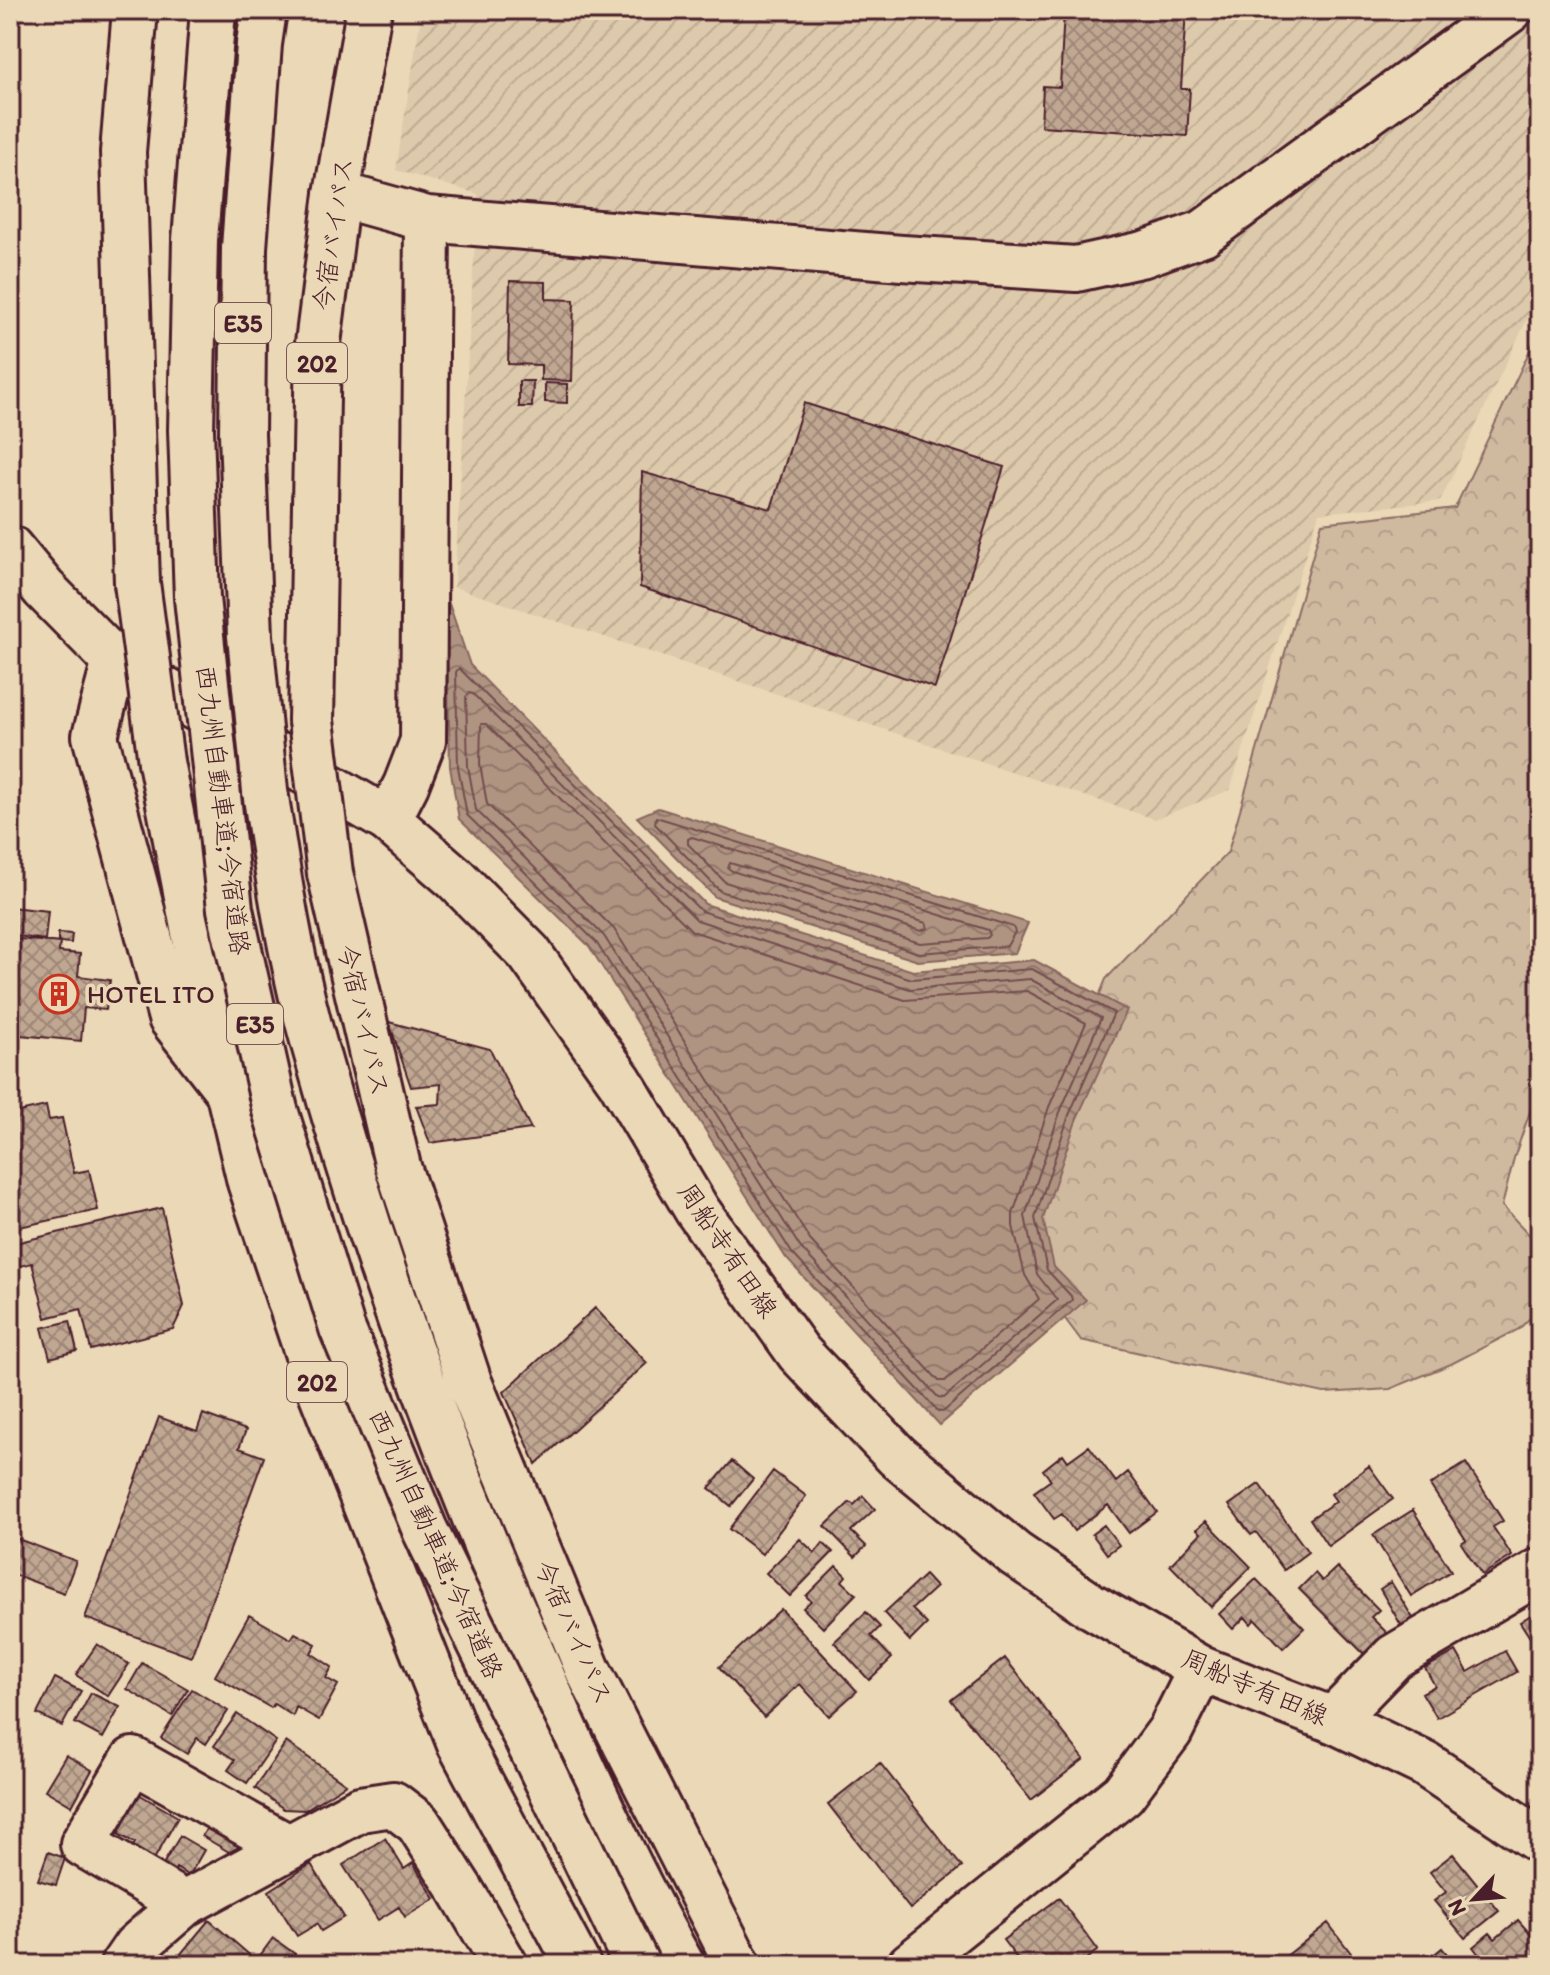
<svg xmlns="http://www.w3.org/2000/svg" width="1550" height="1975" font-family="Itim,'Klee One',sans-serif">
<defs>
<pattern id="industrial-furrows" width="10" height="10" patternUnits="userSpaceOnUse" patternTransform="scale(2)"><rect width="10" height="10" fill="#ddc9ab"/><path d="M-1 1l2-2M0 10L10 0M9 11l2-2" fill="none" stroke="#bfac93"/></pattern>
<pattern id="forest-crowns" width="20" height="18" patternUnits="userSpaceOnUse" patternTransform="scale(2)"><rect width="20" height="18" fill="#cfbaa0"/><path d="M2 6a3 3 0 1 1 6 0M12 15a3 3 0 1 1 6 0" fill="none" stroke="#b39f8a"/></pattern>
<pattern id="water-waves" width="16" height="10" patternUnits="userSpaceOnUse" patternTransform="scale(2)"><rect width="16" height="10" fill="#b09482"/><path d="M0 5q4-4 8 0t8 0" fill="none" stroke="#91786b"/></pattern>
<pattern id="building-cross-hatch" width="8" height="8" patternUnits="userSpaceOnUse" patternTransform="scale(2)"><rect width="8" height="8" fill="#c0a791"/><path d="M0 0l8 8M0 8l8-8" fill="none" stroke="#9e8777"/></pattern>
</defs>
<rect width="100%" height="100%" fill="#ead8b6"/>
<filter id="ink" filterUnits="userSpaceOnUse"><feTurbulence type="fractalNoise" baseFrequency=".0125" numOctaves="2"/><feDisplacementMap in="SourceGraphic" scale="16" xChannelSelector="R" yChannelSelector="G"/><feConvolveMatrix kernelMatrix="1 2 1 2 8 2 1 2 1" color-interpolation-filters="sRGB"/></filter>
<g filter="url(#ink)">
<path fill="url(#industrial-furrows)" d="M422 10H1540V292L1440 501 1319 513 1230 790 1155 819 454 587 478 194 396 170Z"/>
<path fill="url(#forest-crowns)" stroke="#8c6c66" stroke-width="2" d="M1540 329V1105L1533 1103 1514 1158 1502 1206 1540 1246V1308L1519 1329 1451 1364 1390 1389 1324 1393 1081 1340 1036 1280 1055 1103 1106 979 1228 852 1322 523 1455 508Z"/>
<path fill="url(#water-waves)" stroke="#87655f" stroke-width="2" d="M446 595 470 665 705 904 913 971 1034 960 1127 1010 1077 1118 1043 1219 1054 1267 1086 1300 940 1425 786 1258 589 946 459 819 450 767Z
M658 808 1028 923 1015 953 918 961 715 897 637 817Z"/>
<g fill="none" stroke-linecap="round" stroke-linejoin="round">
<path stroke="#734e4e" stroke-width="2" d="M459 668 701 911 912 979 1032 969 1114 1013 1069 1115 1035 1218 1047 1270 1071 1296 1072 1300 943 1412 938 1411 792 1253 596 942 467 815 458 767 456 672Z
M469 693 473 694 697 920 910 989 1030 979 1101 1018 1060 1112 1025 1216 1037 1274 1057 1300 944 1398 938 1397 800 1247 604 936 476 810 468 766 466 697Z
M481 724H486L692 931 905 1000 1027 991 1086 1023 1049 1107 1013 1214V1226L1025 1275 1039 1299 945 1381H939L810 1240 614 929 487 804 480 764Z
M656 817 1013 927 1015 932 1007 946 919 953 720 891 655 824Z
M692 837 988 930 990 935 987 938 920 943 725 882 688 844V839Z
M730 863 926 923 928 928 921 931 732 871 728 868Z"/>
</g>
<path fill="url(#building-cross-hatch)" stroke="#4a1f2b" stroke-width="2" d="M1064 10H1186L1181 89H1190L1187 136 1041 126 1043 86 1060 87Z
M510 281 546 282V299L574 300 572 381 541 380V365L508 364Z
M519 381H533L532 407H519Z
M545 383 567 384V403L545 402Z
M804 403 1004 467 935 688 640 587 642 472 771 509Z
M10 907 48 911 45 940 10 935Z
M58 933 72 934 71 943 58 942Z
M10 938 60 943 59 952 80 954 78 976 110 980 106 1010 84 1008 81 1041 10 1034Z
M389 1022 490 1049 531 1129 430 1143 416 1106 440 1104 441 1084 411 1087Z
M46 1106 49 1120 62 1118 74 1173 89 1170 98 1210 10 1229V1114Z
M162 1208 184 1306 173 1329 91 1350 81 1309 46 1318 32 1263 20 1266 15 1243Z
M595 1308 647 1363 536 1464 504 1392Z
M70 1321 77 1351 50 1358 42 1328Z
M203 1414 246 1430 239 1448 264 1457 191 1657 85 1618 159 1417 197 1431Z
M1089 1446 1116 1482 1128 1472 1157 1512 1129 1533 1108 1505 1074 1531 1062 1514 1054 1519 1034 1492 1051 1480 1043 1470 1063 1454 1068 1461Z
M732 1461 753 1479 731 1506 709 1488Z
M1466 1463 1503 1521 1493 1527 1512 1556 1482 1575 1461 1543 1466 1540 1430 1485Z
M1369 1466 1393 1499 1328 1546 1310 1519 1336 1501 1331 1494Z
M773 1471 806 1496 762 1554 729 1529Z
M1259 1484 1308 1552 1284 1570 1256 1532 1251 1535 1229 1505Z
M863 1496 875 1509 851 1531 866 1546 855 1557 825 1526 850 1502 854 1505Z
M1413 1510 1451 1571 1411 1596 1373 1535Z
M1206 1521 1251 1567 1211 1607 1170 1565 1201 1533 1197 1529Z
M1104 1525 1119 1545 1107 1554 1092 1534Z
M10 1536 76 1561 64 1593 10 1573Z
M800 1539 815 1553 823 1543 833 1552 790 1596 766 1573Z
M836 1566 846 1576 842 1581 856 1594 823 1628 803 1608 811 1601 806 1596Z
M1337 1567 1379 1610 1371 1617 1391 1637 1369 1659 1299 1589 1315 1573 1322 1581Z
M925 1575 936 1587 912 1609 927 1624 910 1641 884 1613Z
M1256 1579 1304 1628 1283 1648 1255 1619 1251 1624 1245 1617 1233 1629 1219 1614Z
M1391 1582 1420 1630 1408 1637 1380 1589Z
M781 1609 857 1691 829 1716 800 1684 764 1717 719 1667Z
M1540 1609V1653L1520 1622Z
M866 1612 880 1627 871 1636 892 1658 869 1680 834 1642Z
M249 1615 291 1639 295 1633 316 1644 311 1653 332 1667 326 1678 338 1685 319 1720 296 1707 293 1716 274 1704 271 1708 215 1676Z
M97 1644 129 1664 108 1696 76 1675Z
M1456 1651 1468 1672 1505 1651 1517 1672 1437 1718 1422 1693 1435 1686 1425 1668Z
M1005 1658 1084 1759 1031 1800 951 1700Z
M142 1663 188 1689 172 1716 127 1689Z
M55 1678 81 1691 62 1726 37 1714Z
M192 1689 228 1711 206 1744 197 1738 187 1754 161 1738Z
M91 1693 120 1707 103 1738 75 1723Z
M237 1714 276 1741 247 1783 228 1770 235 1760 214 1746Z
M286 1742 346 1784 305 1810 284 1809 255 1788Z
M66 1755 92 1770 72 1806 45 1790Z
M880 1763 962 1867 910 1909 828 1804Z
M137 1793 178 1817 153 1861 132 1848 135 1843 118 1834 124 1823 120 1821Z
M211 1822 243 1840 234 1855 202 1836Z
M180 1836 204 1850 189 1876 176 1868 174 1873 162 1866Z
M385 1838 404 1869 413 1863 435 1899 405 1917 399 1907 378 1920 343 1865Z
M48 1852 65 1858 56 1885 38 1880Z
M1453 1854 1499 1911 1465 1938 1434 1901 1446 1892 1430 1872Z
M311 1864 344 1917 321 1931 317 1924 297 1936 269 1891Z
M1059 1898 1098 1950 1078 1965H1022L1003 1940Z
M209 1920 261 1965H190L179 1956Z
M1518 1920 1540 1945V1950L1536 1953 1540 1959V1965H1493L1490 1962 1487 1965 1473 1947 1490 1933 1495 1939Z
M1328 1923 1360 1965H1275Z
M273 1938 295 1954 287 1965H271L259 1957Z
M1442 1948 1456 1965H1421Z"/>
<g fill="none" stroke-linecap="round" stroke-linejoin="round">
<defs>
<path id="minor" d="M337 194 427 219 902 258 1076 269 1144 254 1203 233 1510 10
M115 661 95 736 171 1018 228 1091
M388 820 406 785 423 741 427 219
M1333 1720 1394 1657 1540 1571
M184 1904 83 1844 133 1760 288 1847
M123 1965 136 1946 184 1904 360 1809 393 1804 418 1823 459 1887 505 1965
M910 1965 1123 1794 1170 1731 1201 1669"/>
<path id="major" d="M10 548 44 589 115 661 388 820 455 878 529 953 620 1081 697 1210 799 1353 897 1456 1015 1554 1090 1605 1201 1669 1333 1720 1425 1764 1540 1841"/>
<path id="highway" d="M135 10 123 152 137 583
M250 636 242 434 244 248 259 44 264 10
M311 721 318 343 337 194 369 10
M161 762 210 1015 250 1182 317 1382 459 1742 578 1965
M265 791C278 876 291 962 314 1044 369 1244 439 1440 522 1630 571 1744 621 1857 682 1965
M330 873 398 1167 469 1382 588 1670 738 1965"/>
</defs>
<use href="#minor" stroke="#4a1f2b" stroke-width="50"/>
<use href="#major" stroke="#4a1f2b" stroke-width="50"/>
<use href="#highway" stroke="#4a1f2b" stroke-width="50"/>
<use href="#minor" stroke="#ead8b6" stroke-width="44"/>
<use href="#major" stroke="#ead8b6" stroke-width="44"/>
<use href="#highway" stroke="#ead8b6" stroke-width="44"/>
<defs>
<path id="highway-bridge" d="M213 10 195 240 191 430 197 598 230 909 275 1110 342 1328 425 1530 637 1965
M137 583 161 762
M250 636 265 791
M311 721 330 873"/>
</defs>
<use href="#highway-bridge" stroke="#4a1f2b" stroke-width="50" stroke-linecap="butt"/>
<use href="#highway-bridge" stroke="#ead8b6" stroke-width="44"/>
</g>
</g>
<defs>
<symbol id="building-ring" viewBox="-11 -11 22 22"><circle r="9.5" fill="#ead8b6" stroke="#c8321e" stroke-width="1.5"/><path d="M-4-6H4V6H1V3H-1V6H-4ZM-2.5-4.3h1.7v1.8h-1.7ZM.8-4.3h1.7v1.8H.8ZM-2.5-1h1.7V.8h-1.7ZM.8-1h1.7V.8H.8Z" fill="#c8321e"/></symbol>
</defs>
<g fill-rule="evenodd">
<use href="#building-ring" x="37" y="972" width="44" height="44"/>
</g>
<g text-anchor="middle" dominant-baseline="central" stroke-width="7" stroke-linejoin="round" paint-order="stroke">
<g fill="#ead8b6" stroke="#7a5655" stroke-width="2">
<rect x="215" y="303" width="56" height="40" rx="6"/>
<rect x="287" y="343" width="60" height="40" rx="6"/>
<rect x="227" y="1004" width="56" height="40" rx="6"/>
<rect x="287" y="1362" width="60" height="40" rx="6"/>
</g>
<g font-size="24" font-weight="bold" fill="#4a1f2b">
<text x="243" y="323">E35</text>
<text x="317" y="363">202</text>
<text x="255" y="1024">E35</text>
<text x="317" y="1382">202</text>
</g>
<g font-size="26" fill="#4a1f2b" stroke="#ead8b6">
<text transform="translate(333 234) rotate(-82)">今宿バイパス</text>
<text transform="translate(223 810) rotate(83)">西九州自動車道;今宿道路</text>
<text transform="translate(364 1020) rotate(77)">今宿バイパス</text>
<text transform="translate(728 1250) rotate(56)">周船寺有田線</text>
<text transform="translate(436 1544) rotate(66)">西九州自動車道;今宿道路</text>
<text transform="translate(574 1632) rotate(66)">今宿バイパス</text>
<text transform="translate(1255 1687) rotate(23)">周船寺有田線</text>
</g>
<g font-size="26" fill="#4a1f2b" stroke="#ead8b6" text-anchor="start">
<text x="87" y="994">HOTEL ITO</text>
</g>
</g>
<rect width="1550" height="1975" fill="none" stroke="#ead8b6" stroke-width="40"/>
<rect x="20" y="20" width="1510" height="1935" fill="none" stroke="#4a1f2b" stroke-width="3" filter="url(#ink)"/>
<g transform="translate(1474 1899) rotate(244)" stroke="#ead8b6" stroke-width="6" paint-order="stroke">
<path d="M0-6L14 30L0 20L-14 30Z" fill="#4a1f2b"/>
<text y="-12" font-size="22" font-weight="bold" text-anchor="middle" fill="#4a1f2b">N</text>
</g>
</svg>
